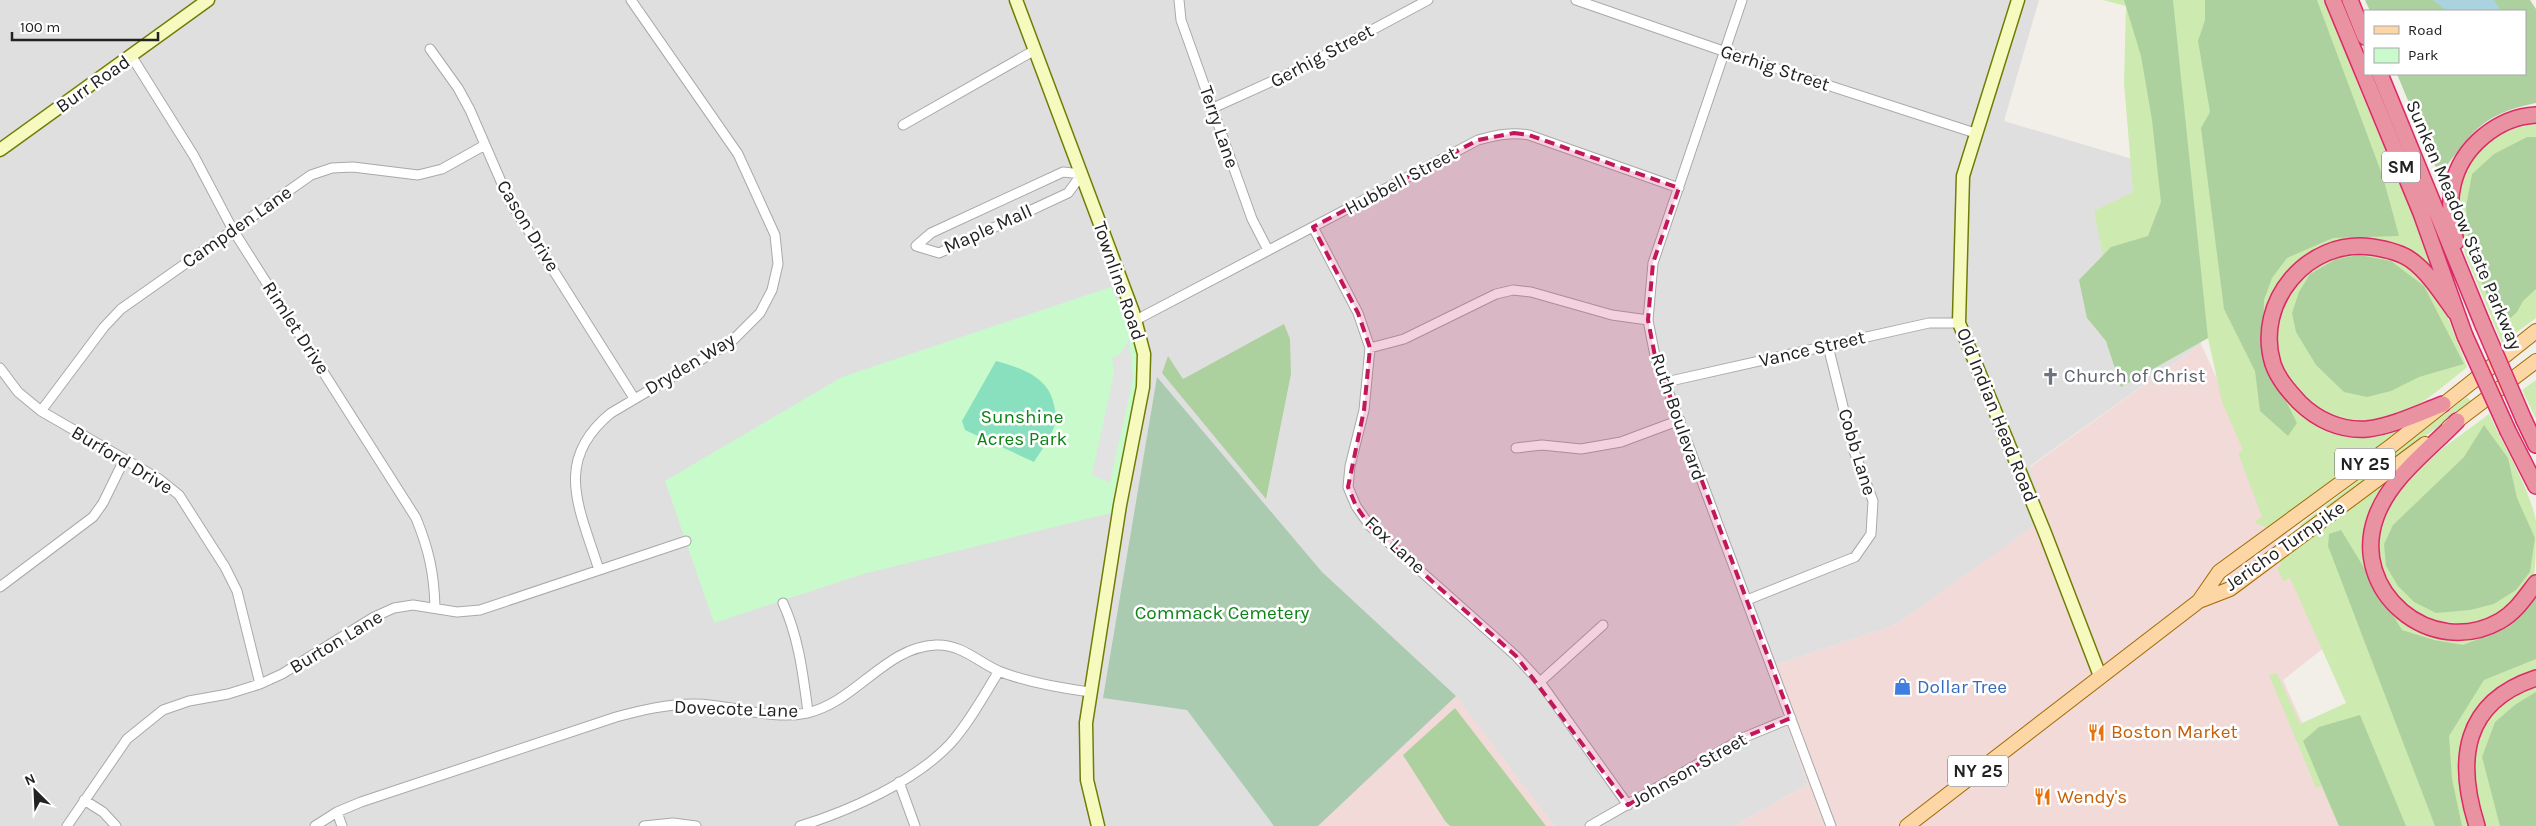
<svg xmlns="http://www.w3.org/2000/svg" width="2536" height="826" font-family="Karla,sans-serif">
<rect width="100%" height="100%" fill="#f2efe9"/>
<path fill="#e0dfdf" d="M0 0H2039L2004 121 2183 174 2201 344 2030 466 2047 517 1897 624 1766 668 1808 784 1734 826H1554L1456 697 1318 826H0Z"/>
<path fill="#f2dad9" d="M2201 344 2335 639 2283 680 2348 826H1734L1808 784 1766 668 1897 624 2046 517 2030 467Z
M1456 696 1554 826H1318Z"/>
<path fill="#cdebb0" d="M2103 0H2325L2360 90 2445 292 2411 255 2387 242 2355 240 2275 292 2267 359 2313 419 2395 428 2397 432 2396 436 2268 528 2256 523V520L2262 517 2238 453 2243 450 2222 402 2208 338 2121 387 2106 341 2087 318 2079 280 2103 256 2094 211 2133 192 2124 83 2126 6Z
M2533 124H2536V318L2502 343 2465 254 2458 222 2457 192 2466 169 2484 146 2506 131Z
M2369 250 2407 263 2432 288 2446 313 2467 367C2446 384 2424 404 2399 415 2358 434 2308 416 2287 378 2284 373 2279 367 2278 361 2268 313 2291 272 2335 253 2345 249 2359 251 2369 250Z
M2536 380V419L2522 390Z
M2467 397 2472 402 2301 528 2300 525Z
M2489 414C2503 444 2530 489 2536 521 2536 533 2536 566 2534 578 2526 598 2496 619 2477 625 2470 627 2461 624 2454 623 2415 619 2387 602 2379 562 2376 549 2374 534 2379 521 2397 476 2451 443 2489 414Z
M2393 477 2372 508 2386 601 2465 638 2536 590V672C2522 680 2496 690 2485 700 2451 734 2466 783 2471 826H2339L2321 786 2316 788 2269 675 2277 673 2300 724 2346 703 2290 578 2283 581 2277 568 2281 564 2279 559Z
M2536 684V826H2482L2471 778 2472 745 2483 721 2502 698Z"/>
<path fill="#add19e" d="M2124 0H2173L2208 338 2121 387 2106 341 2087 318 2079 280 2111 247 2148 236 2161 202 2152 120 2141 56Z
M2205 0H2317L2383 177 2399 236 2333 238 2287 258 2272 278 2264 300 2263 355 2297 423 2288 436 2260 411 2255 371 2224 309 2201 128 2210 112 2198 41 2205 20Z
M2365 0H2530L2536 9V103C2483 114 2474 130 2443 171L2435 166 2397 74H2525V11H2370Z
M2527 137H2536V289L2523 301 2517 312 2501 327 2470 256 2466 207 2472 174 2494 154Z
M2359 255 2391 261 2424 286 2464 364 2419 377 2391 391 2367 397 2344 392 2316 365 2296 332 2292 313 2299 292 2310 274 2336 259Z
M1284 324 1290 339 1291 374 1266 499 1162 373 1168 356 1183 379Z
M2484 425 2508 458 2517 498 2535 538 2530 572 2516 590 2494 604 2470 610 2436 613 2414 602 2398 586 2386 566 2384 544 2393 525 2464 457Z
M2341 530 2402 630 2434 640 2463 645 2509 627 2536 598V659L2484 680 2449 736 2452 779 2462 826H2435L2328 546 2329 534Z
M2536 692V826H2500L2482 757 2495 722 2516 704Z
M1455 708 1546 826H1450L1445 821 1403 755Z
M2360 715 2406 826H2339L2303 741 2319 727Z"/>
<path fill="#aacbaf" d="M1157 377 1322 572 1456 696 1318 826H1274L1187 710 1103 698Z"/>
<path fill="#c8facc" d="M1111 287C1127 321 1138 339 1138 377L1111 513 863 574 714 623 665 481 842 377Z"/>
<path fill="#88e0be" d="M996 361C1021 368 1049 377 1054 405 1055 410 1057 416 1056 421 1052 436 1042 449 1034 462L965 430 962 421Z"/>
<path fill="#e2e2e2" d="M1129 340 1133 378 1110 483 1092 475 1114 373 1112 358 1120 354Z"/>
<path fill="#aad3df" d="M2433 0H2494L2501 11H2447Z"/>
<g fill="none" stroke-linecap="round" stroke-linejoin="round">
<defs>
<path id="street" d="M1179 0 1181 20 1252 219 1268 250
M1576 0 1726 52 1975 133
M1742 0 1653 263 1648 320 1655 356 1831 826
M430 49 458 88 470 110 509 200 634 398
M132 57 194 156 233 230 416 518C429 550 434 573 435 607
M1213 108 1299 69 1428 0
M903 125 1035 50
M1063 172 1082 174 1068 193 939 253 916 246 931 233Z
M1313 227 1358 313 1370 348 1364 410 1350 466 1348 487 1356 506 1370 526 1516 656 1540 682 1628 805
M1136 320 1478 140C1496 135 1511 132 1529 135L1679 188
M1370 348 1404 339 1496 294 1513 290 1531 292 1612 315 1648 320
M0 368 18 392 41 411 159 479 179 495 225 567 237 591 260 684
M1666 382 1929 323H1959
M41 411 104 327 121 309 311 175 332 168 353 167 418 175 442 169 485 145
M1516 448 1542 445 1581 449 1621 442 1680 420
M599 570C580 509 552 461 611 413L731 342 760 313 772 290 778 264 775 235 738 154 631 0
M0 587 93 517 103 503 124 460
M1747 600 1855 557 1871 534 1873 501 1854 451 1828 346
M783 603C799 638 803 675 808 712
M1540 682 1603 625
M899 782 915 826
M84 800 103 812 116 826
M337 812 342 826
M67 826 127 739 163 710 189 701 228 694 260 684 282 674 374 617 394 608 413 605 457 612 480 610 686 541
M315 826 337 812 361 802 616 717C642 710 667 704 694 704 732 704 769 721 807 713 856 702 885 647 936 645 962 644 979 663 1001 672 1030 683 1060 688 1090 692
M644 826 673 823 696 826
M800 826C849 811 914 782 950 744 969 723 984 695 999 671
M1590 826 1745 737 1791 718"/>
<path id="secondary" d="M1016 0 1133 312 1144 354 1143 387 1120 505 1086 723 1087 780 1098 826
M2018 0 1963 176 1959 323 2045 533 2100 676
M0 150 208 0"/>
<path id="primary" d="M2449 427 2536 361
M2199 601 2219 572 2390 447 2536 331
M1907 826 2199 601 2230 589 2425 444"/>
<path id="highway" d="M2333 0 2421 213 2465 336
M2350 0 2365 37
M2380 74 2483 325
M2456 242C2452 224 2448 204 2453 185 2461 147 2498 117 2536 115
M2443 404C2419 413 2393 426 2367 429 2341 431 2317 420 2299 402 2289 391 2278 379 2273 364 2254 302 2308 238 2372 247 2385 249 2400 252 2411 260 2429 273 2442 294 2455 312
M2524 420 2536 445
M2457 421C2429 450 2390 478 2376 517 2349 591 2431 660 2500 621 2516 612 2525 597 2536 583
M2508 431 2536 486
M2477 826C2456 760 2463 702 2536 678"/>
</defs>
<use href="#street" stroke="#a9a9a9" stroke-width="11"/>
<use href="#secondary" stroke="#707d05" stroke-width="15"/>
<use href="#primary" stroke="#a06b00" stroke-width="16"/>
<use href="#highway" stroke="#dc2a67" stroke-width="18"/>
<use href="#street" stroke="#fff" stroke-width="9"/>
<use href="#secondary" stroke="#f7fabf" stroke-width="12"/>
<use href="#primary" stroke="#fcd6a4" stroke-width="14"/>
<use href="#highway" stroke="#e892a2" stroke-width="15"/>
<defs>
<path id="highway-bridge" d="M2483 325 2524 420
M2465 336 2508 431"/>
</defs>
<use href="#highway-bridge" stroke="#dc2a67" stroke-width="18" stroke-linecap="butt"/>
<use href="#highway-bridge" stroke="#e892a2" stroke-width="15"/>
</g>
<path fill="#c2185b" fill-opacity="0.2" stroke="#c2185b" stroke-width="4" stroke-dasharray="10 6" stroke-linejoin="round" d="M1514 133 1529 135 1679 188 1653 263 1648 320 1655 356 1791 718 1745 737 1628 805 1516 656 1370 526 1356 506 1348 487 1364 410 1370 348 1358 313 1313 227 1478 140Z"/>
<defs>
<symbol id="church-bare" viewBox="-9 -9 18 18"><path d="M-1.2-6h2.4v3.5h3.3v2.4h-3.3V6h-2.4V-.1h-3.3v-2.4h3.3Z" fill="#6b7280" stroke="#fff" stroke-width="2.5" paint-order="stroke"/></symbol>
<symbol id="shop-bare" viewBox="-9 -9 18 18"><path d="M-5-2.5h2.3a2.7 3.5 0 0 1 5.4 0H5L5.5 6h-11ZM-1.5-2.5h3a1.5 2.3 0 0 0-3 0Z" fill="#3f7fe0" stroke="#fff" stroke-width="2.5" paint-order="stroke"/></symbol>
<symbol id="restaurant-bare" viewBox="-9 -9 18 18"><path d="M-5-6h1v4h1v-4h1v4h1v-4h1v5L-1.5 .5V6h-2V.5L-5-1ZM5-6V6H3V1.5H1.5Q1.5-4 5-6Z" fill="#e8710a" stroke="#fff" stroke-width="2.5" paint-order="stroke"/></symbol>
</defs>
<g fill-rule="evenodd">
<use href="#church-bare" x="2038" y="364" width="25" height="25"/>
<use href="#shop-bare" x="1890" y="674" width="25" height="25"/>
<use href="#restaurant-bare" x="2084" y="720" width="25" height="25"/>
<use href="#restaurant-bare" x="2030" y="784" width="25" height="25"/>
</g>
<g text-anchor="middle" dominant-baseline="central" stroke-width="5" stroke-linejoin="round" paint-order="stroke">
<g fill="#fff" stroke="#646464" stroke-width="1">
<rect x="2382" y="151.5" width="38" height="31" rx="4"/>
<rect x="2335" y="448.5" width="60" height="31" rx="4"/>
<rect x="1948" y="755.5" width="60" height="31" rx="4"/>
</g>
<g font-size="18" font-weight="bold" fill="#222">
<text x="2401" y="167">SM</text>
<text x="2365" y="464">NY 25</text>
<text x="1978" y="771">NY 25</text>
</g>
<g font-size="19" fill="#222" stroke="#fff">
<text transform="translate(1322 56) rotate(-28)">Gerhig Street</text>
<text transform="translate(1775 68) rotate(18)">Gerhig Street</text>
<text transform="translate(93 84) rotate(-35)">Burr Road</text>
<text transform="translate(1219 127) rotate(71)">Terry Lane</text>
<text transform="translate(1401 181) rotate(-28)">Hubbell Street</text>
<text transform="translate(2464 225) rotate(67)">Sunken Meadow State Parkway</text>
<text transform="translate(528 226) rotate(59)">Cason Drive</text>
<text transform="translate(237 227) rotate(-35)">Campden Lane</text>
<text transform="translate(988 229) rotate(-24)">Maple Mall</text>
<text transform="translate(1119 281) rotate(71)">Townline Road</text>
<text transform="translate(296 328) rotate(57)">Rimlet Drive</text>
<text transform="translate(1812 349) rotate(-13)">Vance Street</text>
<text transform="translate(690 364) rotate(-31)">Dryden Way</text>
<text transform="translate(1997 415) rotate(68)">Old Indian Head Road</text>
<text transform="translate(1678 417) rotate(71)">Ruth Boulevard</text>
<text transform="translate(1857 452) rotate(73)">Cobb Lane</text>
<text transform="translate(122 460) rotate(31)">Burford Drive</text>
<text transform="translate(1395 545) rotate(43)">Fox Lane</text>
<text transform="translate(2285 546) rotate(-35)">Jericho Turnpike</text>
<text transform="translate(336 642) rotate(-31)">Burton Lane</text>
<text transform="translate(736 709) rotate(2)">Dovecote Lane</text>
<text transform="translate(1689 770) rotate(-30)">Johnson Street</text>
</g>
<g font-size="19" fill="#5b616d" stroke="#fff" text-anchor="start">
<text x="2064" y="376">Church of Christ</text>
</g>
<g font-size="19" fill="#0c8416" stroke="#fff">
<text x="1022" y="417">Sunshine<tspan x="1022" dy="22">Acres Park</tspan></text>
<text x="1222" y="613">Commack Cemetery</text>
</g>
<g font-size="19" fill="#366cbe" stroke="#fff" text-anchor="start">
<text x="1917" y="687">Dollar Tree</text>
</g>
<g font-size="19" fill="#c56008" stroke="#fff" text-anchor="start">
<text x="2111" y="732">Boston Market</text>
<text x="2057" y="797">Wendy's</text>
</g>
</g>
<rect x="2364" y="10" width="162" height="65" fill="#ffffff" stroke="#a7a7a7"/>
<rect x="2374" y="26" width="25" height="8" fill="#fcd6a4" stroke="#a7a7a7"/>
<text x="2408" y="35" font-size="15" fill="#222222">Road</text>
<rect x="2374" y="48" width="25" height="15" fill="#c8facc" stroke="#a7a7a7"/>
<text x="2408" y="60" font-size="15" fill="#222222">Park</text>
<g transform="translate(35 791) rotate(336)" stroke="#ffffff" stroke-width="4" paint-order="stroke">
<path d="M0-4L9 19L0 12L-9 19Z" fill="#222222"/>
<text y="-8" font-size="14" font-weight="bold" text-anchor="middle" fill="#222222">N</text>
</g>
<path d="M12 32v8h146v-8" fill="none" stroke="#222222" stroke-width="2.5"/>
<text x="20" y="32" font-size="15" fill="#222222" stroke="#ffffff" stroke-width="4" paint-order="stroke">100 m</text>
</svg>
